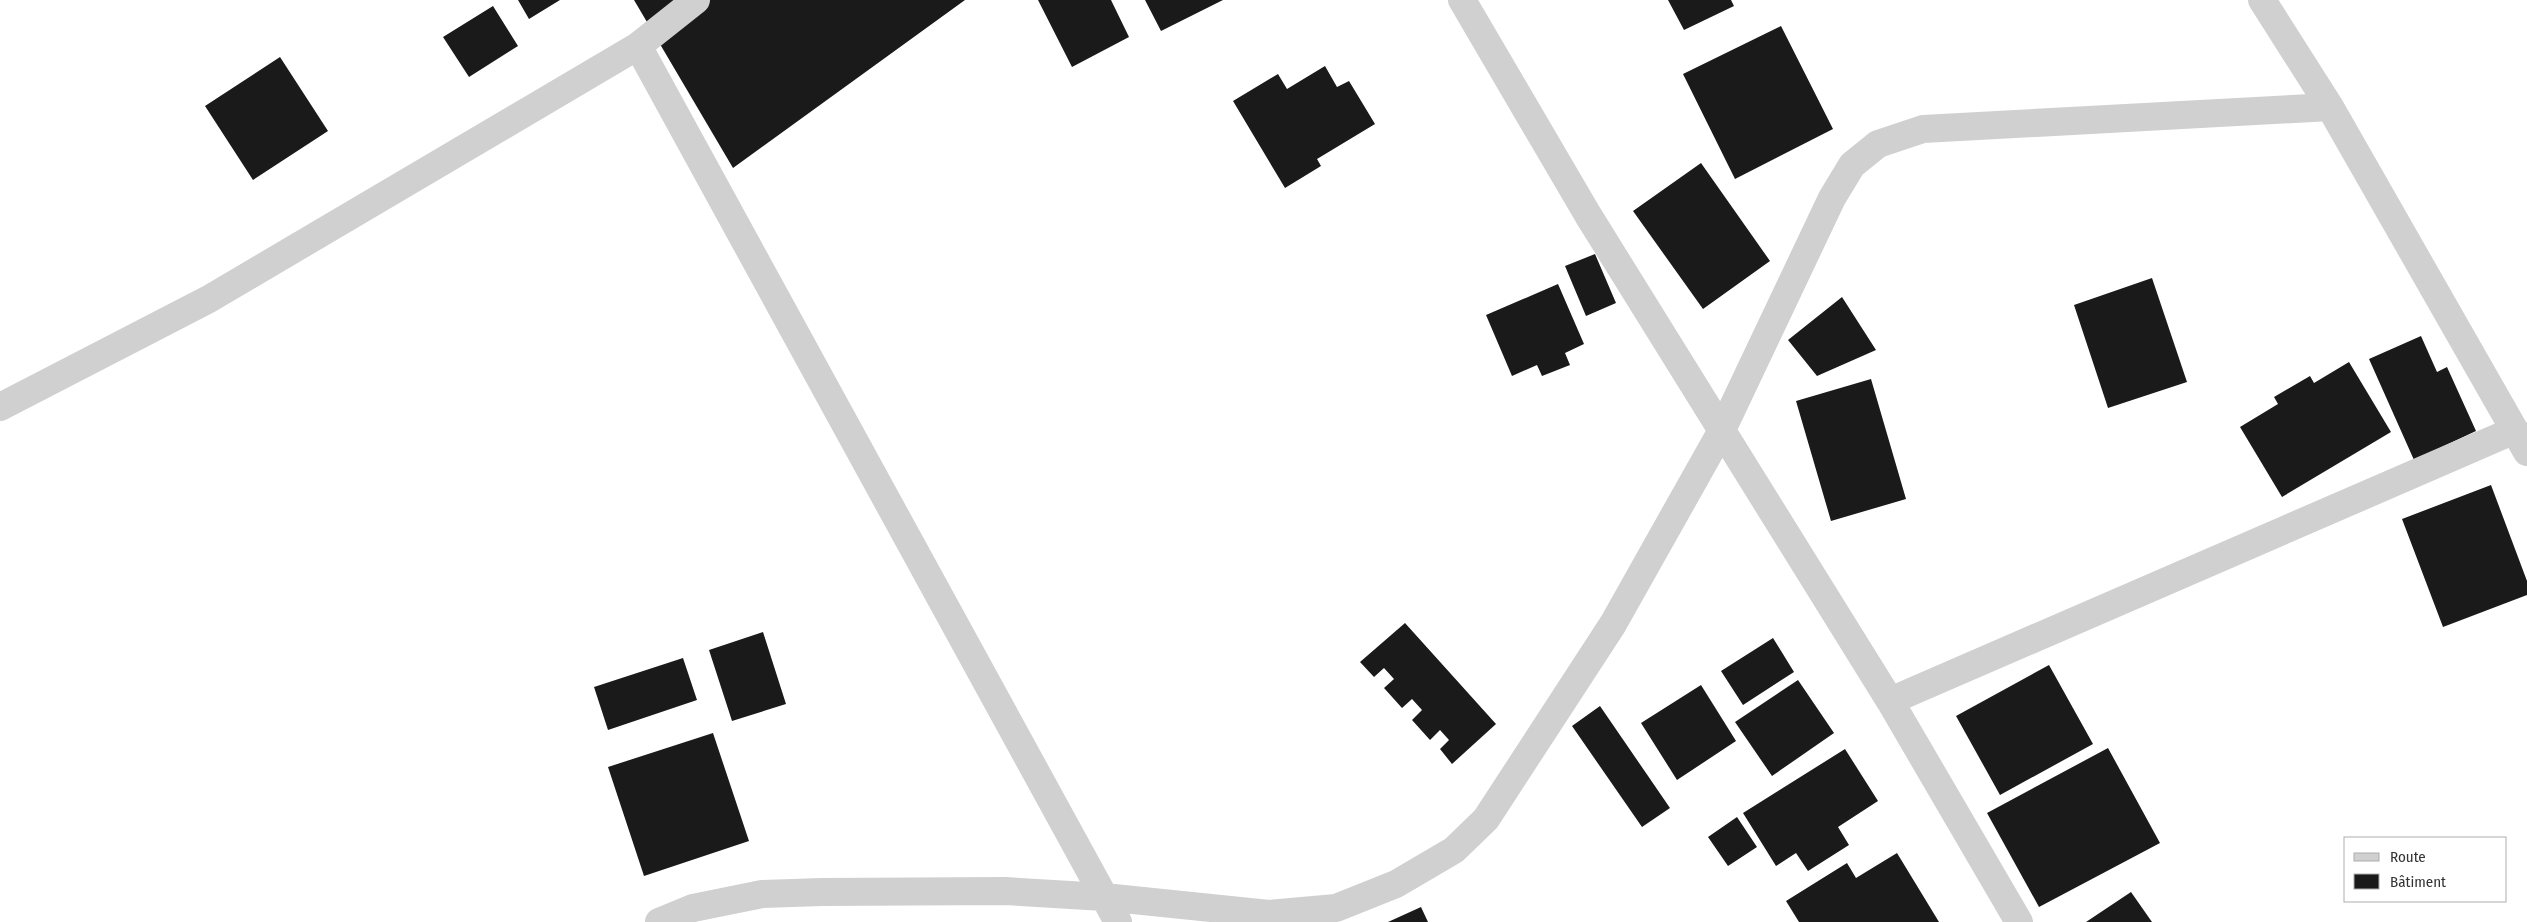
<svg xmlns="http://www.w3.org/2000/svg" width="2527" height="922" font-family="'Fira Sans Condensed',sans-serif">
<rect width="100%" height="100%" fill="#fff"/>
<path fill="#1a1a1a" d="M518 0H560L529 19Z
M634 0H965L733 168Z
M1038 0H1111L1129 37 1072 67Z
M1145 0H1223L1161 31Z
M1668 0H1731L1734 6 1684 30Z
M493 6 518 46 469 77 443 37Z
M1781 26 1833 129 1735 179 1683 74Z
M280 57 328 131 253 180 205 106Z
M1325 66 1337 87 1349 81 1375 124 1317 159 1321 166 1285 188 1233 101 1278 74 1287 89Z
M1701 163 1770 261 1703 309 1633 211Z
M1595 254 1616 303 1586 316 1565 266Z
M2152 278 2187 382 2108 408 2074 305Z
M1558 284 1584 344 1565 353 1570 365 1542 376 1537 365 1512 376 1486 315Z
M1842 297 1876 350 1817 376 1788 340Z
M2421 336 2437 372 2447 367 2476 431 2414 460 2369 359Z
M2349 362 2391 432 2282 497 2240 427 2278 404 2274 397 2310 376 2314 383Z
M1871 379 1906 499 1831 521 1796 401Z
M2491 485 2527 581V595L2443 627 2402 519Z
M1405 623 1496 724 1452 764 1440 749 1449 740 1440 730 1430 740 1412 720 1422 710 1412 699 1402 708 1384 688 1394 679 1384 668 1374 677 1360 662Z
M763 632 786 704 732 721 709 650Z
M1773 638 1794 672 1743 705 1721 671Z
M683 658 697 700 608 730 594 687Z
M2049 665 2093 744 2000 795 1956 716Z
M1798 680 1834 733 1772 776 1735 722Z
M1701 685 1736 741 1677 780 1641 723Z
M1600 706 1670 808 1642 827 1572 726Z
M713 733 749 841 644 876 608 767Z
M2108 748 2160 843 2039 907 1987 813Z
M1845 749 1878 801 1838 827 1849 845 1808 871 1796 853 1776 866 1743 813Z
M1737 817 1757 847 1728 866 1708 837Z
M1897 853 1939 922H1799L1786 901 1847 863 1856 878Z
M2131 892 2152 922H2086Z
M1421 907 1428 922H1388Z"/>
<g fill="none" stroke-linecap="round" stroke-linejoin="round">
<path stroke="#d0d0d0" stroke-width="28" d="M1462 0 1588 215 1890 701 2019 922
M2262 0 2330 107 2527 452
M638 46 1118 922
M0 407 209 299 638 46 696 0
M1890 701 2515 430
M659 922 693 908 762 894 822 892 1005 891 1104 897 1269 914 1336 908 1396 884 1454 850 1486 819 1613 624 1721 432 1832 198 1852 165 1878 144 1923 129 2330 107"/>
</g>
<rect x="2344" y="837" width="162" height="65" fill="#ffffff" stroke="#adadad"/>
<rect x="2354" y="853" width="25" height="8" fill="#d0d0d0" stroke="#adadad"/>
<text x="2390" y="862" font-size="15" fill="#333333">Route</text>
<rect x="2354" y="874" width="25" height="15" fill="#1a1a1a" stroke="#adadad"/>
<text x="2390" y="887" font-size="15" fill="#333333">Bâtiment</text>
</svg>
